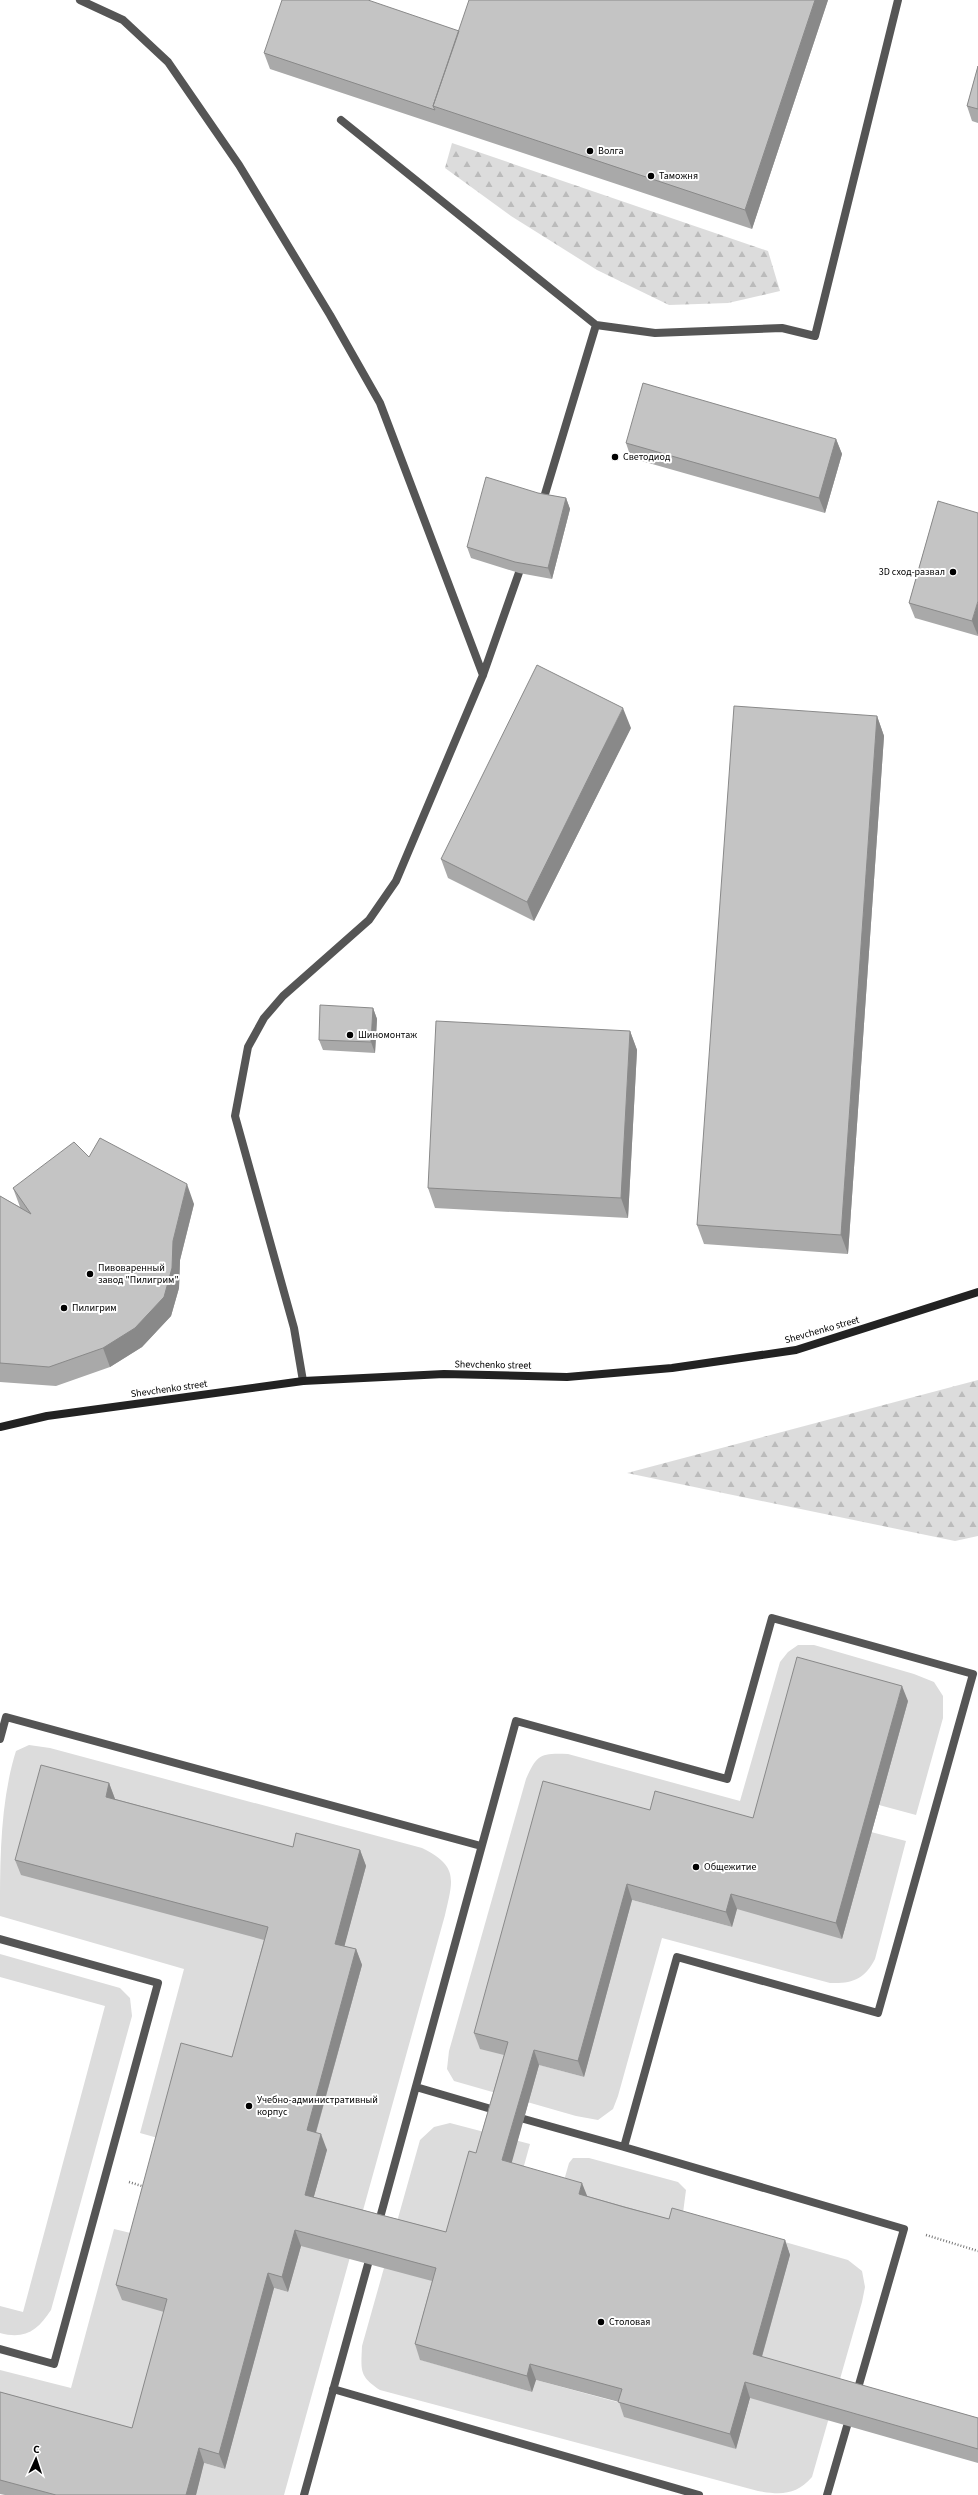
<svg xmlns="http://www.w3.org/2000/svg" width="978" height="2495" font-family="'Source Sans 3',sans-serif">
<defs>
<pattern id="forest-firs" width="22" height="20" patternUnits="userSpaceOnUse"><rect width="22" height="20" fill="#dcdcdc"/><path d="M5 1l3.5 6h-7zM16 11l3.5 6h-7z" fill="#bbb"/></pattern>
</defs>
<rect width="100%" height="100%" fill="#fff"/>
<path fill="#dcdcdc" d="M798 1645H814L914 1674 934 1682 943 1696V1718L916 1815 879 1805 758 1834 661 1807 514 2058 584 2077 632 1900 732 1927 737 1909 871 1832 906 1841 875 1959C865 1979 852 1984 830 1983L662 1938 618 2096 613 2109 598 2120 576 2116 454 2081 447 2069 449 2051 526 1779C537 1754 541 1753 568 1754L740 1801 780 1662 788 1652Z
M29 1745 50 1748 422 1848C459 1866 453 1880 445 1915L284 2495H196L204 2463 225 2469 274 2288 288 2292 327 2150 312 2146 361 1965 111 1812 115 1799 46 1780 273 1943 238 2073 165 2140 140 2133 184 1969 0 1916C0 1861 0 1802 16 1751Z
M0 1954 120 1988 130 1998 132 2016 51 2310C38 2330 25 2340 0 2333V2306L23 2312 105 2006 0 1977Z
M450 2123 530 2144 520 2180 421 2360 532 2392 536 2380 628 2405 736 2449 790 2255 561 2191 569 2163 573 2158H589L678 2182 686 2190 683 2213 848 2260 862 2271 865 2287 862 2302 812 2477C796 2495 782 2495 758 2491L380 2390C359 2376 361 2371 362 2346L420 2140 434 2127Z
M114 2229 139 2235 173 2314 138 2444 0 2406V2370L71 2388Z"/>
<path fill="url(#forest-firs)" d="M452 143 768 251 780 291 728 303 669 305 597 270 511 216 445 168Z
M978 1380V1536L955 1541 627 1473Z"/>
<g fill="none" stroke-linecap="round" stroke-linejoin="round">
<path stroke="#777" stroke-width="2.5" stroke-dasharray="1 2" stroke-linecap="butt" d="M129 2182 145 2187
M926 2235 978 2251"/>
<path stroke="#555" stroke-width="8" d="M80 0 123 20 168 62 239 165 330 315 380 403 483 675
M341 120 596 325 542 504
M596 325 655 333 782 328 815 336 898 0
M303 1381 294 1328 235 1116 248 1047 264 1018 283 996 369 920 396 881 483 675 522 564
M0 1739 6 1717 481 1846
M0 1939 158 1983 54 2364 0 2349
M416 2087 498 2111
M624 2147 904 2229 856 2395
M378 2225 516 1721 727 1779 772 1618 973 1674 878 2013 677 1957 624 2147 524 2119
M333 2389 699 2495
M304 2495 368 2264
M827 2495 847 2426"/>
<path stroke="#222" stroke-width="8" d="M0 1427 47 1416 303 1381 444 1374 567 1377 672 1368 796 1350 978 1292"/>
</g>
<path fill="#a9a9a9" d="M828 0 752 229 270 69 264 53 459 31Z
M978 66V123L972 121 967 106Z
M836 439 842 454 825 513 631 458 626 443Z
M538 493 566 498 570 509 552 579 519 573 471 558 467 547Z
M938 501 978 636 915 618 909 603Z
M877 716 884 736 848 1254 704 1244 697 1225Z
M631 728 534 921 448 878 441 859Z
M373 1008 377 1019 375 1053 323 1050 319 1040Z
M630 1031 637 1050 628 1218 435 1208 428 1188Z
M89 1157 194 1204 180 1260 179 1288 171 1316 142 1347 110 1367 56 1386 0 1382V1196L20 1207 13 1188Z
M908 1701 842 1939 737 1909 732 1927 632 1900 584 2077 539 2065 511 2163 587 2196 669 2219 785 2240 790 2255 762 2357 978 2418V2463L750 2398 736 2449 624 2417 619 2402 536 2380 532 2392 420 2360 415 2344 432 2281 301 2246 288 2292 274 2288 225 2469 204 2463 196 2495H5L0 2494V2392L132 2428 164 2312 122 2300 116 2285 232 2057 264 1940 21 1875 15 1860 109 1783 115 1799 293 1847 360 1850 366 1866 344 1946 356 1949 362 1965 316 2133 327 2150 314 2197 446 2232 476 2153 504 2055 480 2049 474 2033 650 1810 753 1818Z"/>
<path fill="#898989" d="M815 0H828L752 229 745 210Z
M836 439 842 454 825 513 819 498Z
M566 498 570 509 552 579 548 568Z
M978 601V636L972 621Z
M623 708 631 728 534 921 527 902Z
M877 716 884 736 848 1254 841 1235Z
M373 1008 377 1019 375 1053 371 1042Z
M630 1031 637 1050 628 1218 621 1198Z
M187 1184 194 1204 180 1260 179 1288 171 1316 142 1347 110 1367 103 1348 173 1241Z
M902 1686 908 1701 842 1939 836 1923Z
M109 1783 115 1799 111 1812 106 1797Z
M360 1850 366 1866 341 1959 335 1944Z
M627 1884 632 1900 584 2077 578 2061Z
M731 1894 737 1909 732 1927 726 1912Z
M356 1949 362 1965 312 2146 307 2130Z
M534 2050 539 2065 508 2176 502 2160Z
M321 2134 327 2150 310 2210 305 2195Z
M582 2183 588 2198 579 2194Z
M295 2230 301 2246 288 2292 282 2277Z
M785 2240 790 2255 758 2370 753 2354Z
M268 2273 274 2288 225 2469 219 2454Z
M530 2364 536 2380 532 2392 527 2376Z
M745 2382 750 2398 736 2449 730 2434Z
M199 2448 204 2463 196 2495H186Z"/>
<path fill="#c4c4c4" stroke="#898989" d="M282 0H368L459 31 433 106 435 110 264 53Z
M469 0H815L745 210 433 106Z
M978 66V109L967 106Z
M643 383 836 439 819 498 626 443Z
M486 477 538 493 566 498 548 568 515 562 467 547Z
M938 501 978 513V601L972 621 909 603Z
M537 665 623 708 527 902 441 859Z
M734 706 877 716 841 1235 697 1225Z
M320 1005 373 1008 371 1042 319 1040Z
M436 1021 630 1031 621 1198 428 1188Z
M100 1138 187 1184 173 1241 172 1268 164 1297 135 1328 103 1348 49 1367 0 1363V1196L31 1214 13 1188 74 1142 89 1157Z
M797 1657 902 1686 836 1923 731 1894 726 1912 627 1884 578 2061 534 2050 502 2160 582 2183 579 2194 624 2207 669 2219 672 2208 785 2240 753 2354 978 2418V2449L745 2382 730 2434 618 2402 622 2389 530 2364 527 2376 415 2344 436 2268 295 2230 282 2277 268 2273 219 2454 199 2448 186 2495H56L0 2480V2392L132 2428 167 2299 116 2285 146 2173 181 2043 232 2057 268 1927 15 1860 41 1765 109 1783 106 1797 293 1847 296 1833 360 1850 335 1944 356 1949 307 2130 321 2134 305 2195 446 2232 469 2151 476 2153 508 2042 474 2033 543 1781 650 1810 655 1791 753 1818Z"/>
<g fill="#000" stroke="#fff" stroke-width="1.5">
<circle cx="590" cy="151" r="4"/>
<circle cx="651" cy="176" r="4"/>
<circle cx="615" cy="457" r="4"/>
<circle cx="953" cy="572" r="4"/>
<circle cx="350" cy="1035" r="4"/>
<circle cx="90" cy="1274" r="4"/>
<circle cx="64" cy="1308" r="4"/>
<circle cx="696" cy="1867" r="4"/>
<circle cx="249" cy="2106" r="4"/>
<circle cx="601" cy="2322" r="4"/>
</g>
<g text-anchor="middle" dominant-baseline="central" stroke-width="4" stroke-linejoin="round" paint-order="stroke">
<g font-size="10" fill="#000" stroke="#fff" text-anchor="start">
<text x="598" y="151">Волга</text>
<text x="659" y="176">Таможня</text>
<text x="623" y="457">Светодиод</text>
<text x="945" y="572" text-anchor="end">3D сход-развал</text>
<text x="358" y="1035">Шиномонтаж</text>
<text x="98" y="1268">Пивоваренный<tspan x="98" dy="12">завод "Пилигрим"</tspan></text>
<text x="72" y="1308">Пилигрим</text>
<text x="704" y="1867">Общежитие</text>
<text x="257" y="2100">Учебно-административный<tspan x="257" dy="12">корпус</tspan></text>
<text x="609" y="2322">Столовая</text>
</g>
<g font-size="10" fill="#000" stroke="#fff">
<text transform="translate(822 1330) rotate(-16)">Shevchenko street</text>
<text transform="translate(493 1365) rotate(1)">Shevchenko street</text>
<text transform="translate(169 1389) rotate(-8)">Shevchenko street</text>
</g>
</g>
<g transform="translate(36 2459) rotate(3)" stroke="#ffffff" stroke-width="3" paint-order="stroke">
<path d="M0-3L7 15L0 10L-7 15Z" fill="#000000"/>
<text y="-6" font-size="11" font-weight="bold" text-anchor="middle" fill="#000000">С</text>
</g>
</svg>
